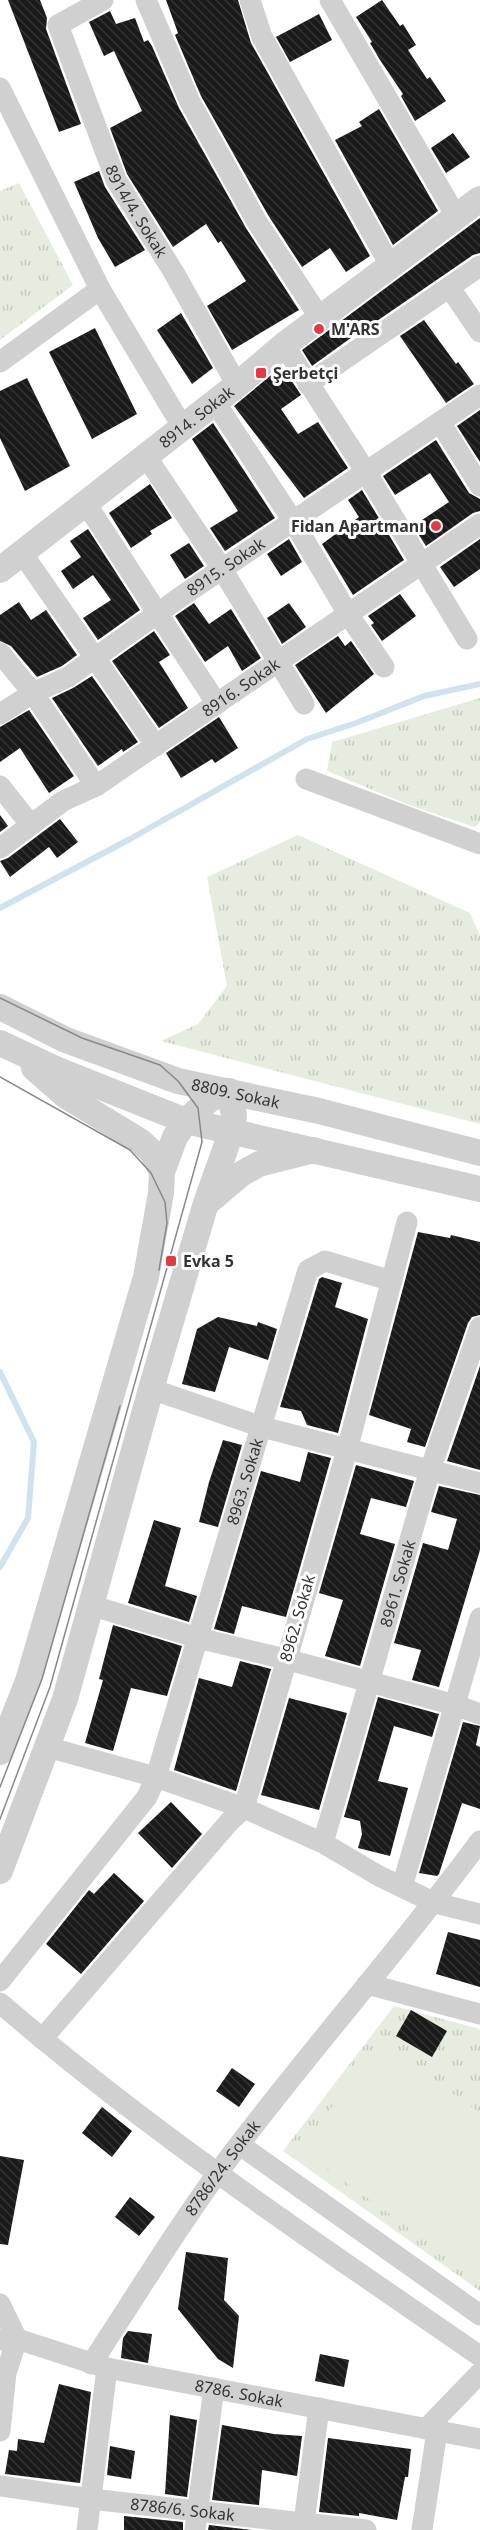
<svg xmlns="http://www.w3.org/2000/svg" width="480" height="2530" font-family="'Noto Sans',sans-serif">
<defs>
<pattern id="grass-tufts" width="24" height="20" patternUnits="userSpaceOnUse" patternTransform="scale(1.5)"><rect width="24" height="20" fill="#e6ecdf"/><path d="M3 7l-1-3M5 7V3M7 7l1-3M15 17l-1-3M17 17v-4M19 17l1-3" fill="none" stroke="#c6cbc0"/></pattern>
<pattern id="building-back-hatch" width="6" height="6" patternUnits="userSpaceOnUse" patternTransform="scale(1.5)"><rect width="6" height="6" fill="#1a1a1a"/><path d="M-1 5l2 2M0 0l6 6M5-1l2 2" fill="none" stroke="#333"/></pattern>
</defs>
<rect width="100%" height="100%" fill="#fff"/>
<path fill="url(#grass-tufts)" d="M19 183 73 285 0 340V191Z
M480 698V822L475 827 409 805 327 771 332 742Z
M298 835 470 913 480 936V1124L161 1041 198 1024 227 986 207 877Z
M394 2006 480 2029V2291L283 2151Z"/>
<path fill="#e6ecdf" d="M379 2041 480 2113V2279L301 2150Z"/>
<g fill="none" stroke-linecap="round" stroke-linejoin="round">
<path stroke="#cfe2ee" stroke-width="6" d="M0 908 130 839 307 739 356 723 424 696 480 684
M0 1372 34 1442 28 1518 0 1567"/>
</g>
<path fill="url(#building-back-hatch)" d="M8 0H40L47 18 46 29 81 124 59 132Z
M166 0H238L251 43 370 256 346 272 330 248 302 267 268 215 201 96 175 35 178 33Z
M382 0 400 26 403 24 416 45 408 50 427 79 430 77 446 101 415 121 401 96 403 94 380 60 370 43 372 42 356 17Z
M110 11 116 24 135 18 144 42 148 40 152 46 179 108 246 228 299 310 232 350 207 306 246 281 221 241 218 243 206 224 173 247 127 174 110 128 142 111 114 51 104 56 89 22Z
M319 14 332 40 290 62 276 37Z
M379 109 438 211 393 245 335 140 362 126 359 122Z
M453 133 470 157 446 173 431 148Z
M99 171 105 187 145 250 115 267 98 238 74 182Z
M480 218V253L473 255 374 323 373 322 312 366 302 350Z
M181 313 213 368 192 384 157 330Z
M424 320 456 364 458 362 474 384 446 403 400 336Z
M95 328 137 414 92 439 49 352Z
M282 366 301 395 281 409 298 434 318 422 348 468 304 498 234 406Z
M27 378 70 466 25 491 0 438V391Z
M480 410V462L457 426Z
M213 423 275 518 225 551 210 528 238 511 192 439Z
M436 440 469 493 480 499V511L473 513 426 546 413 526 449 502 430 473 395 495 383 476Z
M150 484 172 518 150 531 152 534 131 548 109 513Z
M362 490 404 560 353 595 322 544 359 517 348 500Z
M88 529 140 610 98 640 83 618 111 600 93 575 73 589 61 571 81 557 70 541Z
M289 539 302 562 281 576 267 554Z
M480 539V569L454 587 440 567Z
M189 543 204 566 185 579 170 555Z
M400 594 416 616 382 641 371 625 374 623 368 616Z
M19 602 31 620 46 610 77 655 62 666 37 677 11 646 0 641V615Z
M194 603 209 624 231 609 261 658 242 671 228 646 205 662 175 616Z
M289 603 306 627 282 644 267 618Z
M154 631 170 655 159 662 188 708 159 728 112 661Z
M338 636 345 646 351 641 374 674 326 713 295 665Z
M92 676 138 742 123 752 122 749 98 766 52 698 73 688Z
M29 710 74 776 49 793 20 748 0 762V727Z
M219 717 238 748 215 763 212 759 181 778 166 753Z
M0 815 8 826 0 832Z
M60 819 78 842 57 858 49 847 10 877 0 861 8 858Z
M418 1232 450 1238 451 1235 480 1242V1315L472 1317 468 1323 425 1447 407 1442 411 1429 369 1415Z
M322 1277 342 1283 335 1307 368 1319 338 1433 307 1425 301 1411 280 1407 319 1279Z
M218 1317 257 1326 258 1322 277 1329 268 1360 229 1347 215 1392 182 1384 197 1329Z
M480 1366V1470L447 1461Z
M223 1440 242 1445 218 1527 199 1522 209 1482Z
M308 1452 331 1458 286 1617 242 1606 234 1634 214 1629 261 1471 300 1482Z
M356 1465 414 1481 406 1507 371 1498 360 1534 395 1544 360 1666 325 1656 343 1600 319 1593Z
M439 1486 480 1495V1550L439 1687 412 1680 421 1650 394 1643 423 1543 448 1550 457 1519 431 1512Z
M154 1520 181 1528 165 1586 197 1596 189 1622 128 1603Z
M113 1625 182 1646 167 1696 131 1688 113 1751 85 1743 103 1680 99 1679Z
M240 1661 271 1669 236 1791 174 1770 199 1678 232 1687Z
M378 1697 439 1714 432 1737 394 1726 378 1781 408 1788 390 1856 358 1848 362 1834 360 1821 344 1817Z
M289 1698 347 1713 319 1810 261 1795Z
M463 1722 480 1726 476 1745 480 1747V1809L462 1803 439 1874 437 1876 419 1873Z
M171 1802 202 1834 172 1868 138 1833Z
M114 1873 144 1901 81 1974 46 1944 89 1890 94 1894Z
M448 1932 480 1940V1987L436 1974Z
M411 2010 447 2031 432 2057 396 2036Z
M232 2068 255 2084 239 2107 216 2091Z
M102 2107 132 2131 112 2157 82 2133Z
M0 2156 24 2160 8 2245 0 2244Z
M130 2197 155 2217 139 2236 115 2217Z
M186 2252 228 2258 224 2300 239 2316 233 2368 218 2359 178 2309Z
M128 2331 152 2334 148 2363 121 2358 123 2338Z
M320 2354 349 2360 344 2387 315 2381Z
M59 2384 91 2392 80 2483 5 2474 9 2450 17 2451 18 2439 44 2443Z
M170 2415 197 2420 187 2497 165 2494Z
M222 2425 274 2434 302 2436 297 2476 262 2470 259 2505 212 2500Z
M328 2438 411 2449 408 2477H405L397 2520 359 2513V2516L319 2512Z
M110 2446 135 2451 131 2479 107 2475Z
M124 2516 183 2522V2530H124Z
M209 2525 252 2530H208Z"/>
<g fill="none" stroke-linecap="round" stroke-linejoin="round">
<g stroke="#d0d0d0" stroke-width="21">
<path id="s1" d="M103 0 58 25 116 180 173 271 237 385"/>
<path d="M146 0 190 102 257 222 320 318"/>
<path d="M250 0 262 37 390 265"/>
<path d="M330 0 456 216"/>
<path d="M0 88 100 289 182 426"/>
<path d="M450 288 480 332"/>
<path d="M284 345 366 472 467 639"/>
<path d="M0 362 100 289"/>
<path d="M308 384 480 266"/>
<path d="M215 402 293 521 348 614 384 667"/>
<path d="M440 422 480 486"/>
<path d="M145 455 222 569 304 704"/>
<path d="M85 502 217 704"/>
<path d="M22 553 156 746"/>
<path d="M0 653 33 693 96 786"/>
<path id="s2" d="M0 714 33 693 68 677 179 598 480 395"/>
<path d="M306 779 480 844"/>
<path d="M0 786 30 824"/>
<path id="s3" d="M0 848 63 801 96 786 480 524"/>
<path d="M407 1222 347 1450 244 1808 323 1843 379 1876 435 1903 480 1914"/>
<path d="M151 1389 262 1427 480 1483"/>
<path d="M90 1605 198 1638 285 1659 455 1705 480 1714"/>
<path id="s4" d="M323 1843 430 1470 480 1327"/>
<path d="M402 1887 480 1618"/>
<path id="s5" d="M0 1981 147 1797 156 1777 308 1270 325 1261 392 1281"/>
<path d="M367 1984 480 2014"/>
<path d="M0 2003C151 2133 316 2243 480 2356"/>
<path d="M42 2039 230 1821 244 1808 156 1777 47 1747"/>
<path d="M240 2145 480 2315"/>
<path d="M0 2304 17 2339 6 2373 0 2431"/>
<path id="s6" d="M0 2340 17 2339 107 2368 480 2439"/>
<path id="s7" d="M91 2364C133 2301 172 2235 217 2174 301 2060 396 1955 480 1841"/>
<path d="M426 2429 480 2373"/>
<path id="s8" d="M0 2486 91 2499 366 2530"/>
<path d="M87 2530 107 2368"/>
<path d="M195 2530 214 2388"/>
<path d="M303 2530 319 2408"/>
<path d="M422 2530 437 2431"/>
</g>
<g stroke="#d0d0d0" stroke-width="26">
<path id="s9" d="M0 570 237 385 284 345 480 199"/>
<path id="s10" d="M0 1007 66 1040 178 1081 319 1111 480 1153"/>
<path d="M0 1043 58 1070 186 1121 480 1189"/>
<path d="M34 1068 66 1096 140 1141 152 1152 162 1172"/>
<path d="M209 1201 241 1174 259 1164 314 1150"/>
<path d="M0 1752 28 1681 146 1277 161 1193 162 1172 175 1137 186 1121 210 1099 229 1091"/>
<path d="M0 1871 65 1699 151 1389 206 1203 232 1130 234 1115 229 1091"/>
</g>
<path stroke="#888" stroke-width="1.5" d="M0 998 82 1038 160 1065 178 1081 198 1108 202 1142 50 1687 0 1819
M0 1077 130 1150 151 1173 165 1202 167 1223 159 1270
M0 1787 42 1679 120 1406"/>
</g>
<g fill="#e63946" stroke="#fff" stroke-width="2">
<circle cx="319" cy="329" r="6"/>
<rect x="255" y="367" width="12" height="12" rx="3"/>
<circle cx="436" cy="526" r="6"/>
<rect x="165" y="1255" width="12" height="12" rx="3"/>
</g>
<g text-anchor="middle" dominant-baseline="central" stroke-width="6" stroke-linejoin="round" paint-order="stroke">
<g font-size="16" fill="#333" stroke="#fff">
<text stroke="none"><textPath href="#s1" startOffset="254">8914/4. Sokak</textPath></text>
<text stroke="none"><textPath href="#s9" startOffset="249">8914. Sokak</textPath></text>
<text stroke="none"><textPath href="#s2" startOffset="270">8915. Sokak</textPath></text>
<text stroke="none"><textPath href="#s3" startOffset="290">8916. Sokak</textPath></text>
<text stroke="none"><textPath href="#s10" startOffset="252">8809. Sokak</textPath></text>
<text stroke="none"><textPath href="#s5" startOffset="566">8963. Sokak</textPath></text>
<text stroke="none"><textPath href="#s4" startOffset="270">8961. Sokak</textPath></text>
<text transform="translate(297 1618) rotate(-74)">8962. Sokak</text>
<text stroke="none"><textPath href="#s7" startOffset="236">8786/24. Sokak</textPath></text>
<text stroke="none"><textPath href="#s6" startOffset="246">8786. Sokak</textPath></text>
<text stroke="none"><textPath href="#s8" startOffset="184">8786/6. Sokak</textPath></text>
</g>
<g font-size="16" font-weight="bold" fill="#333" stroke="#fff" text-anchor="start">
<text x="331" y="329">M'ARS</text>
<text x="273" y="373">Şerbetçi</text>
<text x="424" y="526" text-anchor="end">Fidan Apartmanı</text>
<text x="183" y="1261">Evka 5</text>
</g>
</g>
</svg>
